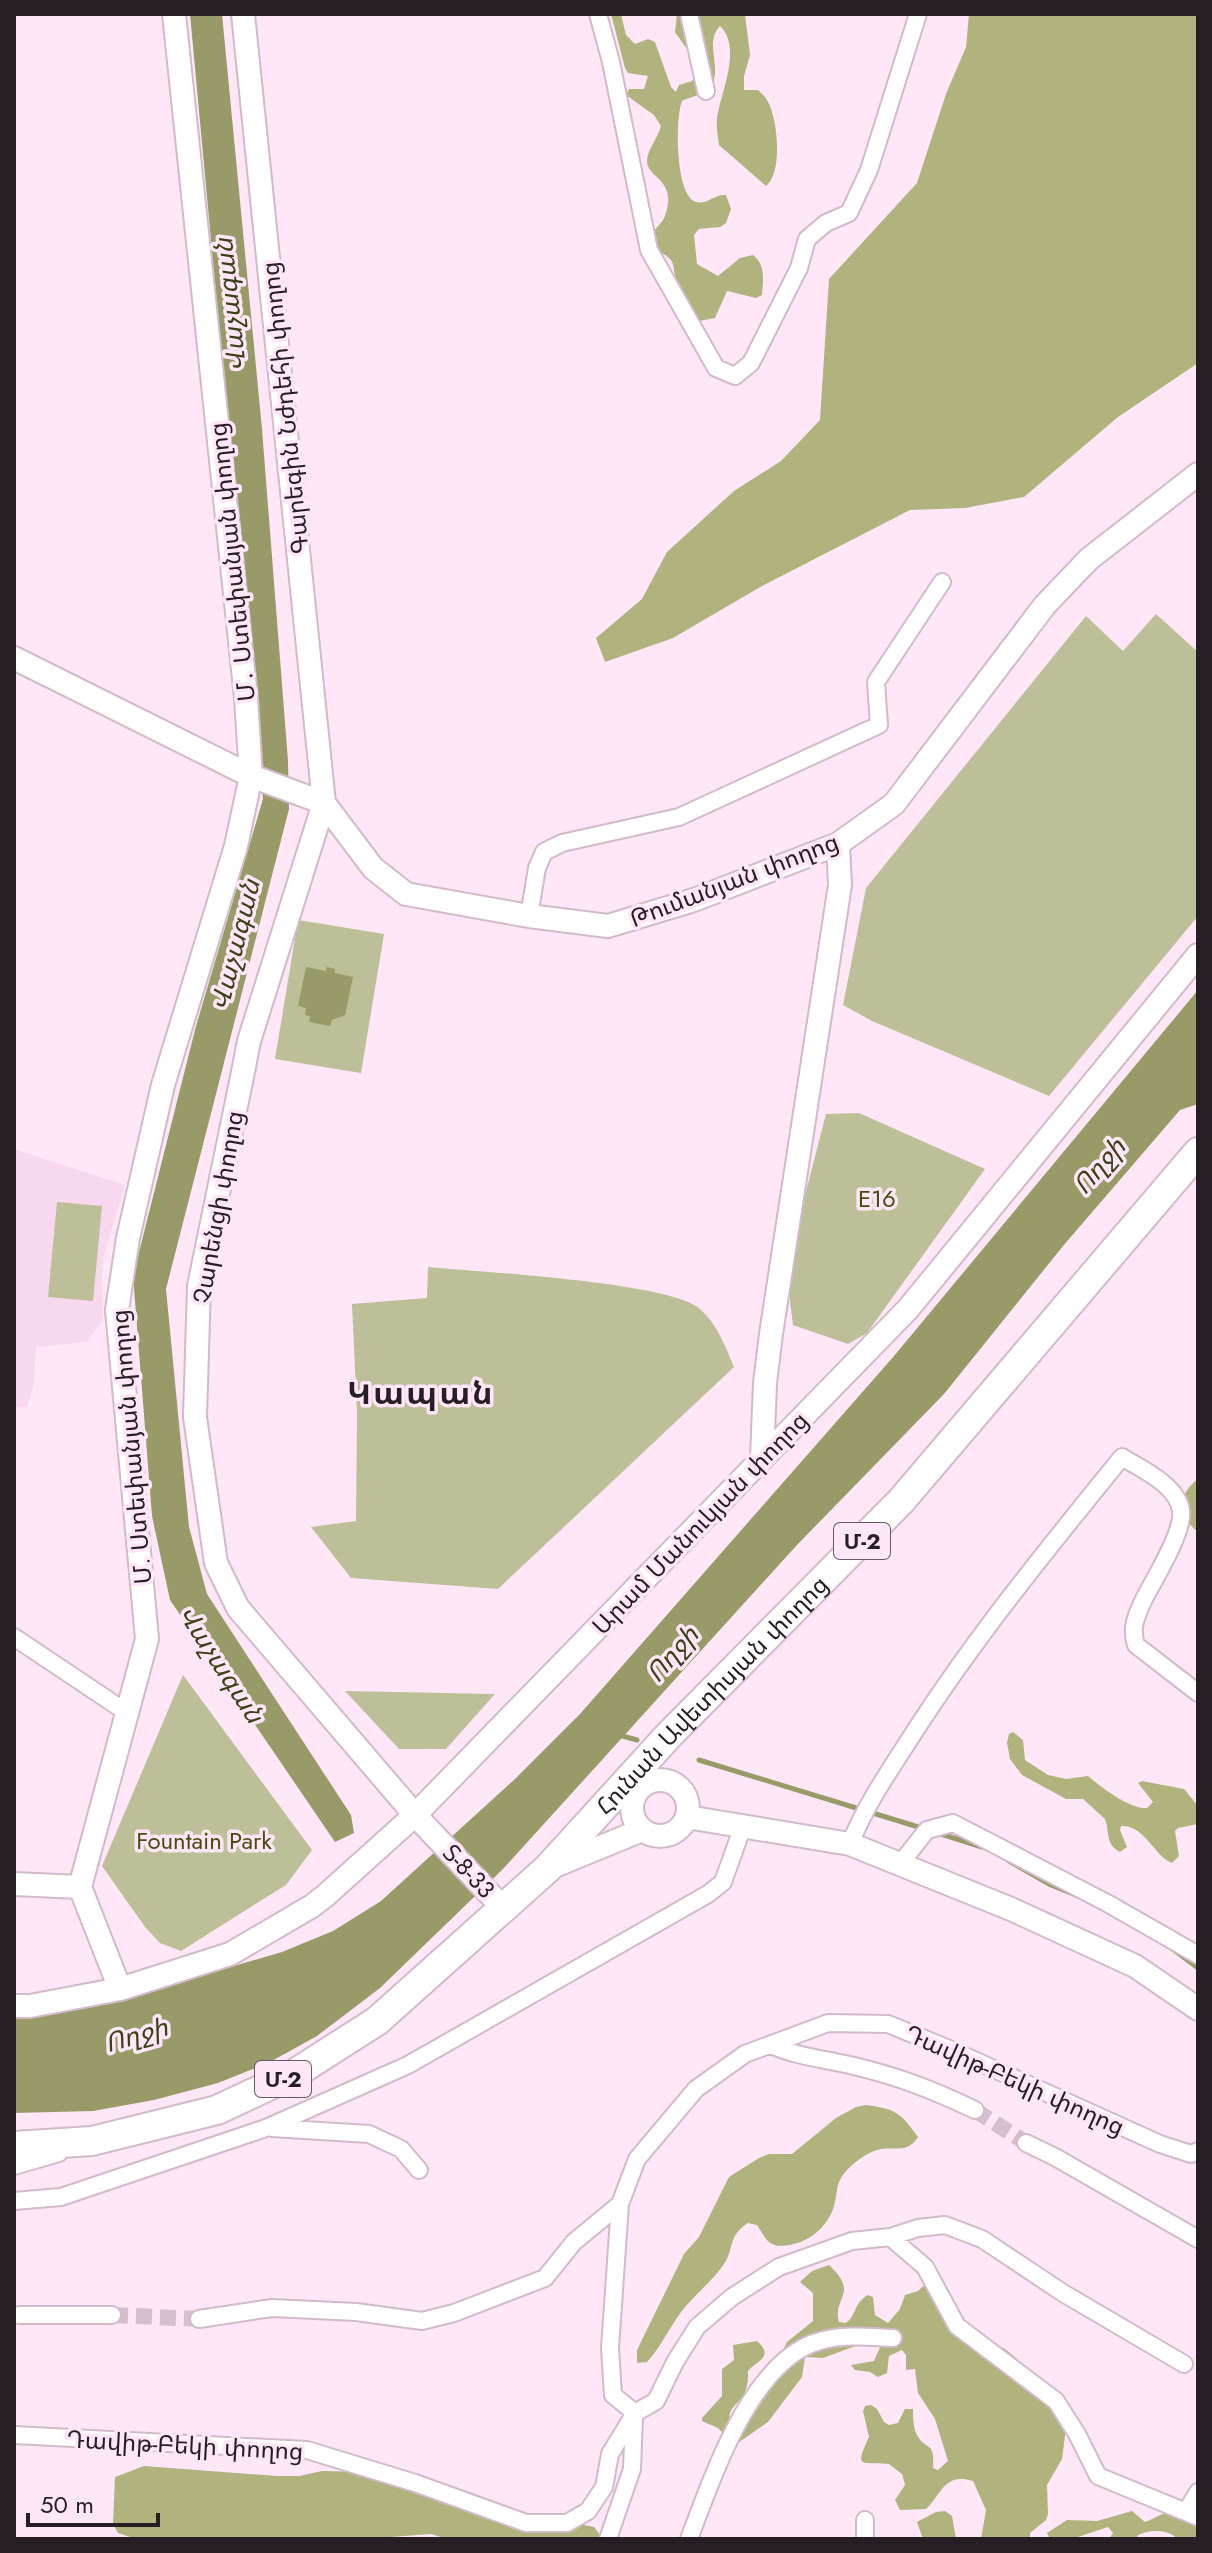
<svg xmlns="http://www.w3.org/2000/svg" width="1212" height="2553" font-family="Jost,'Noto Sans Armenian',sans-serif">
<rect width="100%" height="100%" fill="#ffe7f8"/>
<path fill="#f7d8ee" d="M14 1149 125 1185 104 1255 102 1273 103 1319 87 1342 36 1347 34 1384 27 1407 14 1408Z"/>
<path fill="#bcbf98" d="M1156 614 1198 652V916L1049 1096 872 1021 843 1005 866 888 1086 616 1123 651Z
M298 920 384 934 361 1073 275 1059Z
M859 1113 985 1169 867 1333 848 1344 793 1325 786 1269 826 1114Z
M57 1202 102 1206 93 1301 48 1297Z
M428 1267C478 1272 670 1282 700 1309 718 1325 725 1346 734 1367L498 1589 351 1578 311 1527 356 1521 357 1412 352 1304 427 1298Z
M183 1675 312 1850 286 1885 181 1951 160 1943 145 1927 102 1866Z
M345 1691 495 1694 446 1749H399Z"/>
<path fill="#b0b37e" d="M611 14H621L626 35 635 44 648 39 655 42 671 87 676 92 679 85 692 81 696 76 691 55 675 32 677 14H745L750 55 744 76V90H758C761 93 765 96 767 100 778 118 783 173 766 186L719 145C718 136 716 128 717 119 720 93 743 48 720 26 703 44 724 69 710 87 705 94 690 97 682 101 675 118 675 196 696 202 707 205 714 194 726 195L731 209 726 223 720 227 699 229 694 235 697 264 718 276 740 258 753 255C766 265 763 280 762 295L756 298 727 291 715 318 693 322C688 311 680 299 677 287 671 264 680 259 651 249L650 236C654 229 663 223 665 216 678 178 647 179 647 161 647 150 658 138 661 126L654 115 626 95 629 89H644L648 76 628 73 625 68Z
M969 14H1198V363L1118 417 1024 497 965 508 910 510 762 586 673 638 605 662 596 638 642 599 667 552 734 491 781 461 820 420 829 279 917 183 946 94 966 47Z
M1198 1479V1532C1178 1517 1177 1494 1198 1479Z
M1013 1732 1023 1740 1025 1760 1048 1775 1066 1779 1088 1776C1101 1787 1131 1810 1147 1808L1153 1802 1138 1783 1142 1781 1184 1789 1198 1806V1824L1178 1828 1175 1831 1179 1856 1172 1863C1153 1855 1145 1825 1121 1826L1120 1830 1127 1847 1120 1852C1105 1844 1110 1833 1105 1819L1083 1799H1066L1022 1775 1010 1759 1007 1743 1009 1734Z
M866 2105C896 2109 901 2113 918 2137 908 2153 897 2147 881 2149 870 2151 857 2160 849 2168 834 2183 839 2189 834 2206 828 2226 811 2241 790 2245 769 2248 768 2242 757 2225L748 2223C727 2237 735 2247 724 2264 714 2279 698 2292 686 2306 671 2323 663 2345 647 2362L637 2363V2350L684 2254 699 2237 729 2177 759 2158 769 2154H792L836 2118 856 2107Z
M829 2265C860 2294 832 2297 839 2322L845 2323C856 2318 853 2303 868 2295L873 2297 875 2315 888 2323 900 2309 905 2295 918 2291 935 2275 949 2295 956 2315 983 2340 1005 2349 1015 2357 1043 2389 1050 2407 1057 2412 1066 2428 1062 2459 1047 2485 1048 2514 1046 2520 1030 2533V2539H981L986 2510 973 2481C944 2472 942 2494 926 2509L900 2510 895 2500 905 2485 902 2474 889 2464C860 2462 854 2469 869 2437L863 2411 865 2406 871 2405 877 2409 884 2422 889 2425 898 2423 905 2409H913C913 2415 913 2428 917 2435 926 2452 935 2439 933 2468L938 2470 948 2461 935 2419 918 2393 915 2369 906 2370V2355L902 2350 889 2356 887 2373 878 2377 870 2372 855 2370 851 2365 874 2361 881 2345 861 2344 823 2358 805 2357 802 2377 768 2422 735 2445 718 2428 702 2421V2418L722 2396V2369L734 2360 733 2345 757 2341C775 2357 757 2360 748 2371 748 2378 748 2385 745 2392 740 2404 727 2407 730 2421L781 2354 787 2342 813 2321V2293L800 2282 812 2271Z
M144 2466 277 2476H299L322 2471 368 2472 526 2523H574L594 2527 601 2536 600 2539H447L431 2534 364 2539H136L118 2533 113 2524 115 2477Z
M1132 2511 1145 2522C1167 2514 1168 2504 1188 2523L1198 2520V2539H1177C1170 2529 1147 2529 1137 2536L1139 2539H1109L1113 2533 1108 2527 1072 2539H1050L1047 2533 1067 2520 1097 2521Z
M936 2512 945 2511 952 2516 956 2539H923L917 2522Z"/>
<path fill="#989b67" d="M190 14H222L262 429 288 761 289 809 166 1289 189 1527 207 1594 351 1815 354 1833 335 1842 170 1600 152 1516 133 1276 196 1026 263 799Z
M306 967 326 971 327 967 335 969V973L353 977 345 1015 332 1020 330 1026 309 1022 310 1016 305 1015 306 1008 298 1006Z
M1198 990V1104L1180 1110 1063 1246 944 1394 797 1545 503 1869 380 1988 317 2036 270 2062 218 2083 154 2100 93 2111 14 2113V2017L142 1993 282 1952 333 1931 381 1901 515 1779 580 1714 894 1356Z"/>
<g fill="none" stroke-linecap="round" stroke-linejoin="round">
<path stroke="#989b67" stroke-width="5" d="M619 1735 637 1740
M699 1760 925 1829
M938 1833 982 1847
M1009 1861 1051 1885 1078 1896
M1170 1947 1198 1968"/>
<path stroke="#d4bfce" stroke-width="16" stroke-dasharray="16 8" stroke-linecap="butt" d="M975 2110 1026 2143
M112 2315 199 2319"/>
<defs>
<path id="street" d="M598 14 611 62 649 250 716 368 735 376 751 363 799 268 807 239 826 223 849 213 869 170 918 14
M689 14 706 91
M529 916 537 868 544 852 562 843 679 817 879 725 876 682 942 582
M14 1637 129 1714
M850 1844C866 1804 890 1770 913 1734 976 1636 1049 1547 1122 1457 1141 1469 1178 1485 1181 1511 1184 1531 1155 1578 1145 1597 1137 1614 1130 1627 1136 1645L1198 1693
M900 1864 927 1830 953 1823 1107 1903 1198 1955
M771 2045C798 2057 825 2059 854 2066 900 2077 933 2090 975 2110
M272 2128 369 2134 401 2149 419 2170
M1026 2143 1055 2157 1198 2239
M14 2166 59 2153
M14 2201 61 2197 266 2128 408 2065 708 1894 723 1882 743 1826
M890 2237 925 2267 957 2326 1056 2401 1077 2434 1098 2476 1198 2517
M19 2315H112
M199 2319 272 2308 356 2312 422 2321 454 2313 545 2278 574 2242 620 2204
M635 2413 613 2395 610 2348 620 2204 637 2159 696 2089 745 2054 828 2023 888 2024 954 2051 1160 2144 1191 2154 1198 2151
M635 2413 656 2401 675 2362 697 2327 732 2297 779 2267 852 2241 890 2237 918 2228 945 2225 982 2239 1063 2293 1184 2364
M14 2435 307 2450 415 2483 526 2523H567L588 2511 604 2487 610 2454 635 2413
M1187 2510 1198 2492
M865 2520V2539
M608 2539 632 2469 634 2418
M689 2539C712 2479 751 2359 820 2341 843 2334 870 2337 893 2338"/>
<path id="secondary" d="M243 14 324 803 249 1041 243 1072 199 1286 195 1417 216 1563 238 1608 415 1815 504 1909
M14 658 251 776 324 803 373 868 406 894 529 916 608 926 694 900 838 844 894 804 1045 605 1089 559 1198 474
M762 1458 765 1383 771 1334 840 885 838 844
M632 1808a28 28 0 1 1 56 0a28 28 0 1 1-56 0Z
M687 1817 850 1844 1011 1909 1135 1966 1198 2009
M552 1867 642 1830
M14 1884 80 1887
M80 1887 147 1639 117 1310 128 1238 163 1085 236 846 251 776 246 698 174 14
M80 1887 120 1989
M14 2006H30L120 1989 230 1954 312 1906 325 1896 415 1815 908 1309 1198 955"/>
<g id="highway">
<path id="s1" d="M14 2146 92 2141 217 2110 294 2074 377 2021 547 1869 669 1735 901 1501 1198 1152"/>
</g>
</defs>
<use href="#street" stroke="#d2bacb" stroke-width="20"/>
<use href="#secondary" stroke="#d2bacb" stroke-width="26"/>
<use href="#highway" stroke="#d2bacb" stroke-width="32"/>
<use href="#street" stroke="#fff" stroke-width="16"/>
<use href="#secondary" stroke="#fff" stroke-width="22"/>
<use href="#highway" stroke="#fff" stroke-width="28"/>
</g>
<g text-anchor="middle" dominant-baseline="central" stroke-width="7" stroke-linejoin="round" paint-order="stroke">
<g fill="#ffe7f8" stroke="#685a64" stroke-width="2">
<rect x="834" y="1523" width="56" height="36" rx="6"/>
<rect x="255" y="2061" width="56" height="36" rx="6"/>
</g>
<g font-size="22" font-weight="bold" fill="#271e25">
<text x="862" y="1541">Մ-2</text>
<text x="283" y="2079">Մ-2</text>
</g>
<g font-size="24" fill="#271e25" stroke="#ffe7f8">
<text transform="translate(285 408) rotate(-96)">Գարեգին Նժդեհի փողոց</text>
<text transform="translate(232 562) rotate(-96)">Մ․ Ստեփանյան փողոց</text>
<text transform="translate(734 880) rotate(-21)">Թումանյան փողոց</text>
<text transform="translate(218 1207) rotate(-80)">Չարենցի փողոց</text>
<text transform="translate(131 1447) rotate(-95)">Մ. Ստեփանյան փողոց</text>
<text transform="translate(700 1523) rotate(-46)">Արամ Մանուկյան փողոց</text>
<text stroke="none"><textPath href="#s1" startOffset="858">Հունան Ավետիսյան փողոց</textPath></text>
<text transform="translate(469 1871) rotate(47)">Տ-8-33</text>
<text transform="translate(1015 2080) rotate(24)">Դավիթ-Բեկի փողոց</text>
<text transform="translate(185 2445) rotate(3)">Դավիթ-Բեկի փողոց</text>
</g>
<g font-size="24" fill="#4a4b0c" stroke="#ffe7f8">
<text x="877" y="1198">E16</text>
<text x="204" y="1840">Fountain Park</text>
</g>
<g font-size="26" font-style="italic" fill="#3d3f15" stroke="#ffe7f8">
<text transform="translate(230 305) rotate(-96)">Վաչագան</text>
<text transform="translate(235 945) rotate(-76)">Վաչագան</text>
<text transform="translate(1099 1166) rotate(-49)">Ողջի</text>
<text transform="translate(672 1654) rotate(-49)">Ողջի</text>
<text transform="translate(221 1664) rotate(57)">Վաչագան</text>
<text transform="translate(136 2035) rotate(-16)">Ողջի</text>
</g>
<g font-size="32" font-weight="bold" letter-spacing="2" fill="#271e25" stroke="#ffe7f8">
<text x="421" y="1393">Կապան</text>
</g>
</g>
<rect width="1212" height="2553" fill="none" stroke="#271e25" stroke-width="32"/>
<path d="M28 2513v12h130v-12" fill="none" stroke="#271e25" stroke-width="4"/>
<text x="40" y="2513" font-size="24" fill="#271e25" stroke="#ffe7f8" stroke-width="6" paint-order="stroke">50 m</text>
</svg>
